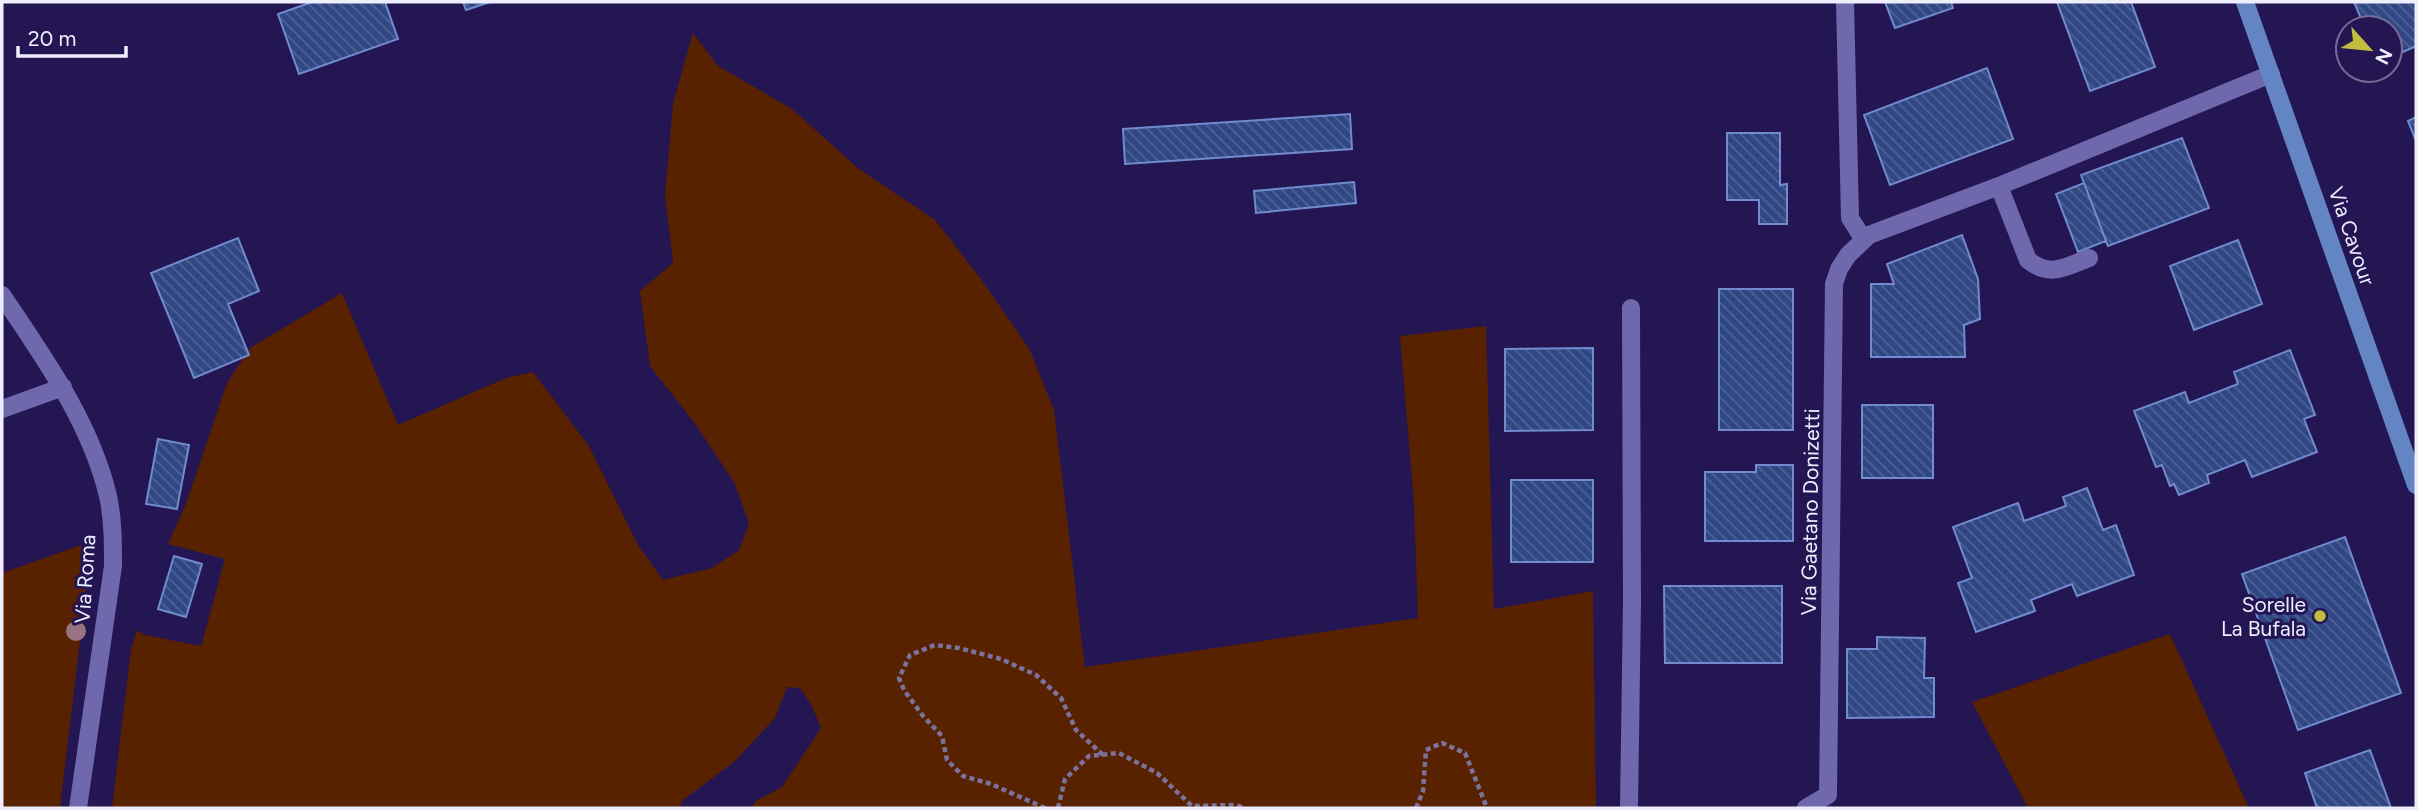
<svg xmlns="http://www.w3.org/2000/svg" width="2418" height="810" font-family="Figtree,sans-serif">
<defs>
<pattern id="building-back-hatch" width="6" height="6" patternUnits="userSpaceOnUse" patternTransform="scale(1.75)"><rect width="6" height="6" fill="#314784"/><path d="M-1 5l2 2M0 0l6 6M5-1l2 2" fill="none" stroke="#4f6296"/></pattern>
</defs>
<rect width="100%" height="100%" fill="#241553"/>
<path fill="#582100" d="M693 33 718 66 792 109 859 169 935 220 981 279 1030 350 1054 410 1085 667 1418 618 1414 504 1400 336 1486 326 1494 609 1593 591 1596 808H751L757 800 782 787 821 728 811 704 800 688 787 687 775 718 734 762 682 801 680 808H112L131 649 137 630 145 635 201 646 225 559 168 544 186 504 227 383 250 348 342 293 398 425 506 378 533 372 589 446 638 545 663 580 712 568 739 550 749 523 734 482 696 425 650 366 640 291 673 263 665 195 673 104Z
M81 545 88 574 60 808H2V573Z
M2170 634 2249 808H2028L1972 702Z"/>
<path fill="url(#building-back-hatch)" stroke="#708bce" stroke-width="2" d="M312 2H385L398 39 299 74 278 14Z
M463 2H490L466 10Z
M1885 2H1951L1953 8 1895 28Z
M2057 2H2131L2155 67 2090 91Z
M2354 2H2416V46L2390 58V28H2365Z
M1987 68 2013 139 1890 185 1864 115Z
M1350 114 1352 149 1125 164 1123 129Z
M2416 117V141L2408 121Z
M1727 133H1780V185L1787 184V224H1759V200H1727Z
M2182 138 2209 208 2108 246 2081 175Z
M1354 182 1356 203 1256 213 1254 191Z
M2084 183 2106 241 2078 252 2056 194Z
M1962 235 1978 279 1980 319 1964 325 1965 357H1871V284H1894L1887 264Z
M238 238 259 291 228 304 249 355 194 378 151 273Z
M2238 240 2262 304 2194 330 2170 266Z
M1719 289H1793V430H1719Z
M1593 348V430L1505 431V349Z
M2290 350 2315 415 2304 419 2317 452 2252 477 2245 460 2207 475 2209 483 2179 495 2174 484 2170 486 2162 465 2156 467 2134 411 2185 392 2189 403 2238 384 2234 372Z
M1862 405H1933V478H1862Z
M158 439 189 445 177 509 146 504Z
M1756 465H1793V541H1705V472H1756Z
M1511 480H1593V562H1511Z
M2087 488 2103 530 2116 525 2134 575 2077 596 2072 584 2031 600 2035 611 1976 632 1958 583 1972 578 1953 527 2018 503 2024 521 2066 506 2063 497Z
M2345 537 2401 693 2298 730 2242 574Z
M174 556 202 564 186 617 158 609Z
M1664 586H1782V663H1665Z
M1877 637 1925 638 1924 678H1934V717L1847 718V649H1877Z
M2370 750 2391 808H2317L2305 773Z"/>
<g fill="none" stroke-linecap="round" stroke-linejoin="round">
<path stroke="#7b739d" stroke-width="4.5" stroke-dasharray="5 3.5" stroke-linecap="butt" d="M1045 808 991 784 963 776 947 760 942 736 923 716 904 690 899 678 910 655 935 645 959 648 1001 659 1036 675 1061 698 1076 730 1103 755
M1058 808 1065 779 1089 756 1119 753 1157 773 1192 806 1236 805 1244 808
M1416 808 1423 791 1426 750 1442 743 1465 753 1487 808"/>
<path stroke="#6f68ad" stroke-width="18" d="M2028 260C2050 278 2065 267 2089 258"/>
<path stroke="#6f68ad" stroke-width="18" d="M1845 2 1850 218 1864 240
M1999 186 2028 260
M2 295C44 358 90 421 108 496 113 519 113 543 113 566L78 808
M2 409 63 387
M1629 808 1632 602 1631 308
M1806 808 1828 795 1834 284 1839 269 1848 255 1869 235 1999 186 2271 74"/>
<path stroke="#6385c4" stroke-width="18" d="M2245 2 2416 485"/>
</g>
<circle fill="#987481" cx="76" cy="631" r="10"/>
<circle fill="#c2bd3f" stroke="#241553" stroke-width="2.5" cx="2320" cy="616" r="7"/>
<g text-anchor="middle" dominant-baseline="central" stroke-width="6" stroke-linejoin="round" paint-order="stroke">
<g font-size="21" fill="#eeeefe" stroke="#241553">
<text transform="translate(2352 236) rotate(71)">Via Cavour</text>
<text transform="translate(1810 512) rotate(-89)">Via Gaetano Donizetti</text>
<text transform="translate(85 579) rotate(-86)">Via Roma</text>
</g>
<g font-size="21" fill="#eeeefe" stroke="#241553" text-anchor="end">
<text x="2306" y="604">Sorelle<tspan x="2306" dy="24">La Bufala</tspan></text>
</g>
</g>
<rect width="2418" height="810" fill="none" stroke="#eeeefe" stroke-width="7"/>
<g transform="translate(2369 49) rotate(117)"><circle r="33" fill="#241553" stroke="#756c97" stroke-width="2"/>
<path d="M0-5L12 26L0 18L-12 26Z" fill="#c2bd3f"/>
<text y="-10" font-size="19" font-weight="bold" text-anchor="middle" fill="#eeeefe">N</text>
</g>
<path d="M18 46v10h108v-10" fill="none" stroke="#eeeefe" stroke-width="3.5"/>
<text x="28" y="46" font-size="21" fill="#eeeefe" stroke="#241553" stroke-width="5" paint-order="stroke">20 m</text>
</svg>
